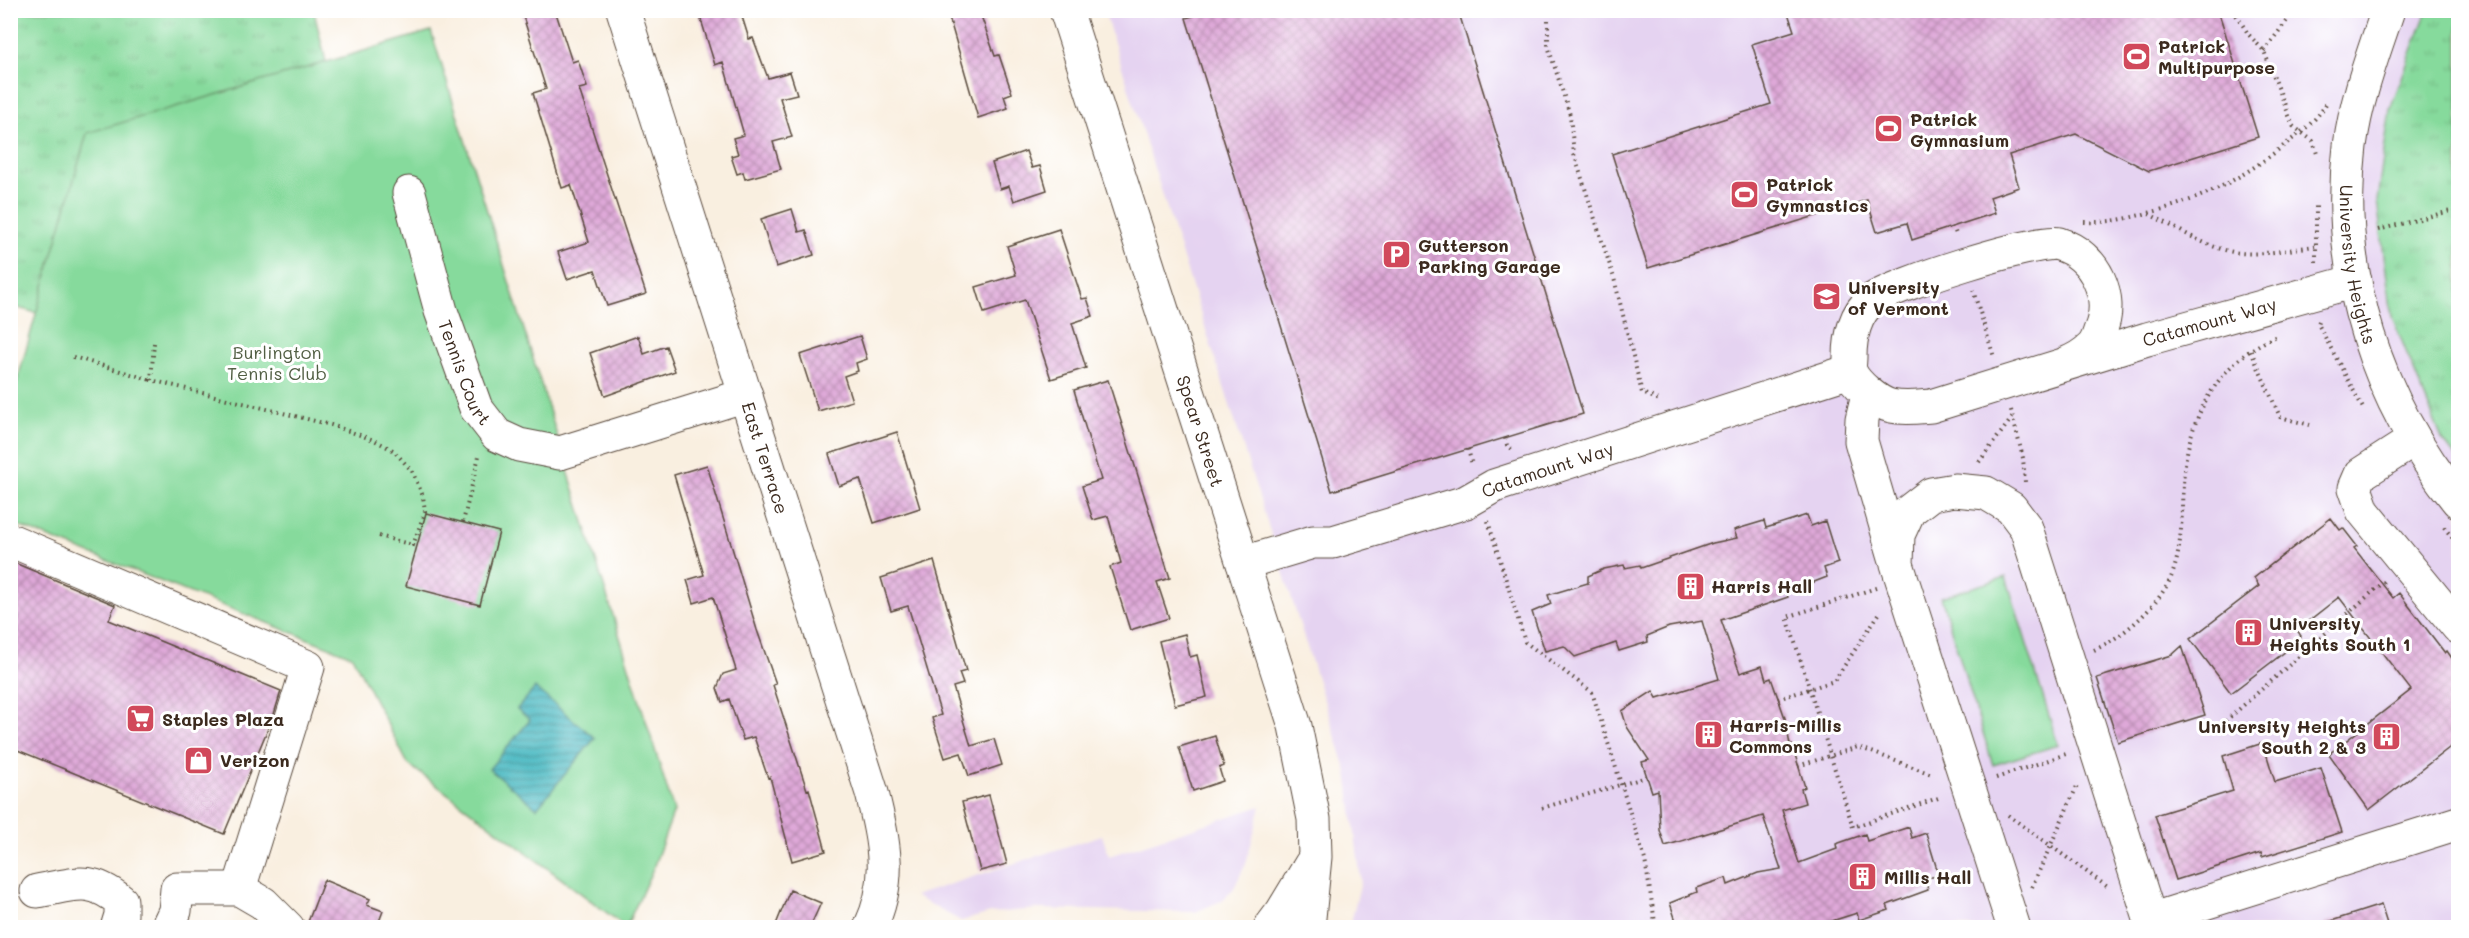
<svg xmlns="http://www.w3.org/2000/svg" width="2469" height="938" font-family="Mali,sans-serif">
<defs>
<pattern id="grass-tufts" width="24" height="20" patternUnits="userSpaceOnUse" patternTransform="scale(1.5)"><rect width="24" height="20" fill="#86da9c"/><path d="M3 7l-1-3M5 7V3M7 7l1-3M15 17l-1-3M17 17v-4M19 17l1-3" fill="none" stroke="#75bb86"/></pattern>
<pattern id="water-rules" width="6" height="5" patternUnits="userSpaceOnUse" patternTransform="scale(1.5)"><rect width="6" height="5" fill="#4ab9c2"/><path d="M0 2.5h6" fill="none" stroke="#3f979d"/></pattern>
<pattern id="building-cross-hatch" width="8" height="8" patternUnits="userSpaceOnUse" patternTransform="scale(1.5)"><rect width="8" height="8" fill="#dfa9d9"/><path d="M0 0l8 8M0 8l8-8" fill="none" stroke="#b68aaf"/></pattern>
</defs>
<rect width="100%" height="100%" fill="#fff"/>
<filter id="ink" filterUnits="userSpaceOnUse"><feTurbulence type="fractalNoise" baseFrequency=".0167" numOctaves="2"/><feDisplacementMap in="SourceGraphic" scale="12" xChannelSelector="R" yChannelSelector="G"/><feConvolveMatrix kernelMatrix="1 2 1 2 8 2 1 2 1" color-interpolation-filters="sRGB"/></filter>
<filter id="wash" filterUnits="userSpaceOnUse"><feTurbulence type="fractalNoise" baseFrequency=".008" numOctaves="4" result="noise"/><feDisplacementMap in="SourceGraphic" scale="24" xChannelSelector="R" yChannelSelector="G"/><feGaussianBlur stdDeviation="1.35" result="paint"/><feColorMatrix in="noise" values="0 0 0 0 0 0 0 0 0 0 0 0 0 0 0 0 0 1.4 0 .05"/><feComposite in="paint" operator="in"/></filter>
<g filter="url(#wash)">
<rect width="100%" height="100%" fill="#f9efe0"/>
<path fill="#e5d3f1" d="M1104 11H2458V927H1350L1361 881 1347 772Z
M1261 806 1246 863 1233 890 1221 901 1195 912 1037 909 991 913 961 921 914 896 1102 835 1109 856Z"/>
<path fill="url(#grass-tufts)" stroke="#60825d" stroke-width="1.5" d="M10 11H314L326 62 328 113 36 313 11 306Z
M2427 11H2458V460L2442 439 2392 317 2377 201 2390 109Z"/>
<path fill="#86da9c" stroke="#60825d" stroke-width="1.5" d="M431 31 674 811 652 871 626 927 408 764 352 656 11 523V403L87 133Z
M2006 577 2058 745 1993 765 1941 597Z"/>
<path fill="url(#water-rules)" stroke="#427270" stroke-width="1.5" d="M535 688 595 738 537 808 489 769 530 720 517 709Z"/>
<g id="blocks">
<path fill="url(#building-cross-hatch)" d="M521 10H555L572 62 578 60 587 87 579 89 646 294 607 306 595 270 567 279 558 252 589 242 571 185 562 188 533 93 546 89Z
M698 10H740L749 39 753 38 768 78 790 72 797 94 780 98 792 137 773 142 781 169 745 179 743 172 737 174 731 156 738 154 733 138 744 135 723 62 715 65Z
M947 10H979L995 56 999 55 1012 93 1004 96 1008 108 978 118Z
M1212 10H1458L1583 414 1332 491 1186 18Z
M1787 10H2218L2258 137 2149 171 2076 134 2009 155 2019 187 1990 197 1995 213 1912 240 1907 223 1877 232 1867 200 1648 268 1612 154 1771 104 1752 44 1794 31Z
M1026 151 1032 168 1040 166 1047 190 1014 201 1009 186 1000 189 992 163Z
M792 209 799 232 806 230 814 255 776 267 761 219Z
M1059 229 1082 299 1087 298 1093 316 1072 323 1086 368 1051 379 1025 300 984 313 976 287 1016 275 1007 246Z
M638 336 644 354 666 346 675 371 605 396 590 353Z
M860 336 867 359 856 363 858 371 844 376 852 401 818 411 800 355Z
M1108 380 1170 578 1157 582 1169 618 1130 630 1110 567 1121 563 1108 516 1093 520 1082 486 1101 480 1074 390Z
M897 432 920 508 874 523 860 479 839 486 829 454Z
M707 465 757 630 776 684 773 685 807 790 809 789 826 851 792 861 770 777 768 778 754 737 743 740 729 699 722 702 717 688 723 674 736 670 713 597 694 603 687 580 704 575 674 475Z
M426 513 499 532 480 605 406 586Z
M1807 515 1811 526 1825 521 1838 563 1824 568 1827 577 1786 593 1788 597 1721 620 1740 673 1762 666 1766 680 1771 678 1785 718 1790 745H1792L1805 787 1801 789 1805 803 1782 810 1799 863 1837 849 1836 844 1865 834 1867 841 1909 827 1912 838 1926 833 1939 876 1925 878 1928 890 1887 905 1889 910 1859 920 1857 913 1813 927H1678L1670 903 1697 892 1696 888 1726 878 1728 885 1758 873 1781 869 1763 816 1665 846 1660 830 1658 790 1652 792 1642 762 1649 760 1627 727 1622 711 1653 691 1657 698 1719 679 1702 621 1669 627 1647 636 1648 642 1619 651 1616 643 1575 657 1564 646 1545 651 1532 612 1551 604 1548 595 1588 583V576L1604 569 1624 565 1625 568 1640 565 1641 568 1713 543 1737 538 1734 530 1764 521 1766 528Z
M2331 518 2340 530 2343 528 2357 546 2354 548 2393 598 2399 593 2445 653 2447 651 2458 667V741L2369 810 2329 754 2411 690 2339 597 2297 630 2301 636 2285 649 2286 651 2231 693 2190 639 2259 586 2254 578Z
M10 561 115 605 109 620 281 691 274 714 224 834 10 747Z
M934 561 966 671 959 673 963 684 953 687 971 746 994 739 1002 765 969 776 961 753 945 758 932 718 941 715 908 606 891 611 881 578Z
M1185 634 1190 657 1197 655 1207 697 1175 705 1159 641Z
M2182 646 2205 715 2118 742 2097 678 2172 655Z
M1215 736 1224 766 1219 768 1223 781 1193 791 1179 747Z
M2263 743 2275 782 2321 768 2342 832 2262 857 2261 853 2176 880 2155 815 2233 791 2223 756Z
M989 795 1007 864 980 871 962 802Z
M324 880 370 899 367 905 383 911 377 927H306Z
M790 890 821 903 810 927H775Z
M2381 905 2388 927H2326L2325 923Z"/>
</g>
</g>
<g filter="url(#ink)">
<use href="#blocks" fill-opacity="0" stroke="#58483b" stroke-width="1.5"/>
<g fill="none" stroke-linecap="round" stroke-linejoin="round">
<defs>
<g id="minor">
<path id="s1" d="M623 10 872 793C884 843 893 879 870 928"/>
<path id="s2" d="M2388 10C2373 55 2356 99 2350 146 2334 272 2378 404 2458 501"/>
<path id="s3" d="M409 193 441 311 476 408 497 435 519 445 560 453 746 395"/>
<path id="s4" d="M2065 364C2075 360 2084 355 2092 347 2096 343 2098 337 2100 331 2115 297 2095 255 2059 244 2037 238 1893 285 1872 300 1855 313 1850 337 1850 357 1850 361 1849 367 1850 371 1855 384 1878 403 1891 406 1904 409 1918 407 1931 406L2147 339 2355 281"/>
<path d="M1868 394 1862 419 1861 441 1895 557"/>
<path d="M2414 440 2361 474 2355 488 2363 511 2458 627"/>
<path d="M10 540 308 667 239 889"/>
<path id="s5" d="M1243 563 1313 542H1333L1466 502 1494 486 1850 371"/>
<path d="M37 891C75 885 88 875 121 901V915L117 928"/>
<path d="M2150 920 2458 823"/>
<path d="M167 928 175 911 177 889H239L263 903 288 928"/>
<path d="M2014 928 1897 564 1898 535 1909 511 1931 494 1955 490 1986 493 2011 508 2026 528 2153 928"/>
</g>
<g id="major">
<path id="s6" d="M1066 10 1295 726 1314 819 1315 857 1308 928"/>
<path d="M1270 928 1282 912 1311 864"/>
</g>
</defs>
<use href="#minor" stroke="#58483b" stroke-width="35"/>
<use href="#major" stroke="#58483b" stroke-width="35"/>
<path stroke="#58483b" stroke-width="4" stroke-dasharray="1.5 4.5" stroke-linecap="butt" d="M2233 10 2249 35 2264 51 2293 126 2313 141 2318 157
M1548 20V46L1570 115 1574 154 1614 278 1642 393 1662 401
M2264 51 2295 10
M2149 214C2175 227 2203 246 2233 252 2259 257 2289 249 2315 246
M2084 222C2107 223 2126 219 2148 213 2201 200 2238 181 2282 147 2300 133 2316 122 2327 102
M1953 226 1957 237
M2378 230 2458 209
M2316 262V204
M1973 290 1994 357
M2319 321 2318 324 2364 410
M154 343 151 380 331 425 374 440 393 450 412 471 423 496 425 511 413 545 417 546
M2251 351 2280 417 2310 425
M73 357 151 380
M2011 410 2023 458 2025 482
M1505 438 1507 445 1512 449
M1468 449 1472 465
M1979 462 2012 418
M1488 521 1525 642 1592 692 1645 860 1656 928
M463 522 479 456
M2444 527 2458 545
M379 536 413 545
M1876 588 1787 617 1853 827 1941 797
M2094 650C2123 637 2160 605 2172 575 2183 546 2181 515 2183 485 2186 422 2216 361 2277 336
M1778 699 1834 681 1881 611
M2221 725 2385 581
M1798 766 1858 747 1934 775
M1996 778 2069 753
M1542 808 1647 777
M2008 815 2109 888
M2032 887 2077 786"/>
<use href="#minor" stroke="#fff" stroke-width="33"/>
<use href="#major" stroke="#fff" stroke-width="33"/>
</g>
</g>
<defs>
<symbol id="stadium-square" viewBox="-11 -11 22 22"><rect x="-9" y="-9" width="18" height="18" rx="4" fill="#d1495b" stroke="#fff"/><path d="M0-5a6.5 5 0 1 0 0 10a6.5 5 0 1 0 0-10ZM-3.5-1.8h7v3.6h-7Z" fill="#fff"/></symbol>
<symbol id="parking-square" viewBox="-11 -11 22 22"><rect x="-9" y="-9" width="18" height="18" rx="4" fill="#d1495b" stroke="#fff"/><path d="M-3.5-5.5H1a3.5 3.5 0 0 1 0 7H-1V5.5H-3.5ZM-1-3.4V-.6H.8a1.4 1.4 0 0 0 0-2.8Z" fill="#fff"/></symbol>
<symbol id="university-square" viewBox="-11 -11 22 22"><rect x="-9" y="-9" width="18" height="18" rx="4" fill="#d1495b" stroke="#fff"/><path d="M0-5L7-2L0 1L-7-2ZM-4 1L0 2.5L4 1V4Q0 6-4 4Z" fill="#fff"/></symbol>
<symbol id="building-square" viewBox="-11 -11 22 22"><rect x="-9" y="-9" width="18" height="18" rx="4" fill="#d1495b" stroke="#fff"/><path d="M-4-6H4V6H1V3H-1V6H-4ZM-2.5-4.3h1.7v1.8h-1.7ZM.8-4.3h1.7v1.8H.8ZM-2.5-1h1.7V.8h-1.7ZM.8-1h1.7V.8H.8Z" fill="#fff"/></symbol>
<symbol id="supermarket-square" viewBox="-11 -11 22 22"><rect x="-9" y="-9" width="18" height="18" rx="4" fill="#d1495b" stroke="#fff"/><path d="M-6-5.5h2.5l.6 2H6L4.5 2H-2.5L-4.4-4H-6ZM-1.5 3.2a1.3 1.3 0 1 0 .1 0ZM3 3.2a1.3 1.3 0 1 0 .1 0Z" fill="#fff"/></symbol>
<symbol id="shop-square" viewBox="-11 -11 22 22"><rect x="-9" y="-9" width="18" height="18" rx="4" fill="#d1495b" stroke="#fff"/><path d="M-5-2.5h2.3a2.7 3.5 0 0 1 5.4 0H5L5.5 6h-11ZM-1.5-2.5h3a1.5 2.3 0 0 0-3 0Z" fill="#fff"/></symbol>
</defs>
<g fill-rule="evenodd">
<use href="#stadium-square" x="2120" y="40" width="33" height="33"/>
<use href="#stadium-square" x="1872" y="112" width="33" height="33"/>
<use href="#stadium-square" x="1728" y="178" width="33" height="33"/>
<use href="#parking-square" x="1380" y="238" width="33" height="33"/>
<use href="#university-square" x="1810" y="280" width="33" height="33"/>
<use href="#building-square" x="1674" y="570" width="33" height="33"/>
<use href="#building-square" x="2232" y="616" width="33" height="33"/>
<use href="#supermarket-square" x="124" y="702" width="33" height="33"/>
<use href="#building-square" x="1692" y="718" width="33" height="33"/>
<use href="#building-square" x="2370" y="720" width="33" height="33"/>
<use href="#shop-square" x="182" y="744" width="33" height="33"/>
<use href="#building-square" x="1846" y="860" width="33" height="33"/>
</g>
<g text-anchor="middle" dominant-baseline="central" stroke-width="6" stroke-linejoin="round" paint-order="stroke">
<g font-size="18" font-weight="bold" fill="#3b2a1e" stroke="#fff" text-anchor="start">
<text x="2158" y="46">Patrick<tspan x="2158" dy="21">Multipurpose</tspan></text>
<text x="1910" y="119">Patrick<tspan x="1910" dy="21">Gymnasium</tspan></text>
<text x="1766" y="184">Patrick<tspan x="1766" dy="21">Gymnastics</tspan></text>
<text x="1418" y="245">Gutterson<tspan x="1418" dy="21">Parking Garage</tspan></text>
<text x="1848" y="287">University<tspan x="1848" dy="21">of Vermont</tspan></text>
<text x="1711" y="586">Harris Hall</text>
<text x="2269" y="623">University<tspan x="2269" dy="21">Heights South 1</tspan></text>
<text x="162" y="719">Staples Plaza</text>
<text x="1729" y="725">Harris-Millis<tspan x="1729" dy="21">Commons</tspan></text>
<text x="2366" y="726" text-anchor="end">University Heights<tspan x="2366" dy="21">South 2 &amp; 3</tspan></text>
<text x="220" y="760">Verizon</text>
<text x="1884" y="877">Millis Hall</text>
</g>
<g font-size="18" fill="#3b2a1e" stroke="#fff">
<text stroke="none"><textPath href="#s2" startOffset="261">University Heights</textPath></text>
<text stroke="none"><textPath href="#s4" startOffset="818">Catamount Way</textPath></text>
<text stroke="none"><textPath href="#s3" startOffset="188">Tennis Court</textPath></text>
<text stroke="none"><textPath href="#s6" startOffset="442">Spear Street</textPath></text>
<text stroke="none"><textPath href="#s1" startOffset="470">East Terrace</textPath></text>
<text stroke="none"><textPath href="#s5" startOffset="320">Catamount Way</textPath></text>
</g>
<g font-size="18" fill="#525f44" stroke="#fff">
<text x="277" y="352">Burlington<tspan x="277" dy="21">Tennis Club</tspan></text>
</g>
</g>
<rect width="2469" height="938" fill="none" stroke="#fff" stroke-width="36"/>
</svg>
